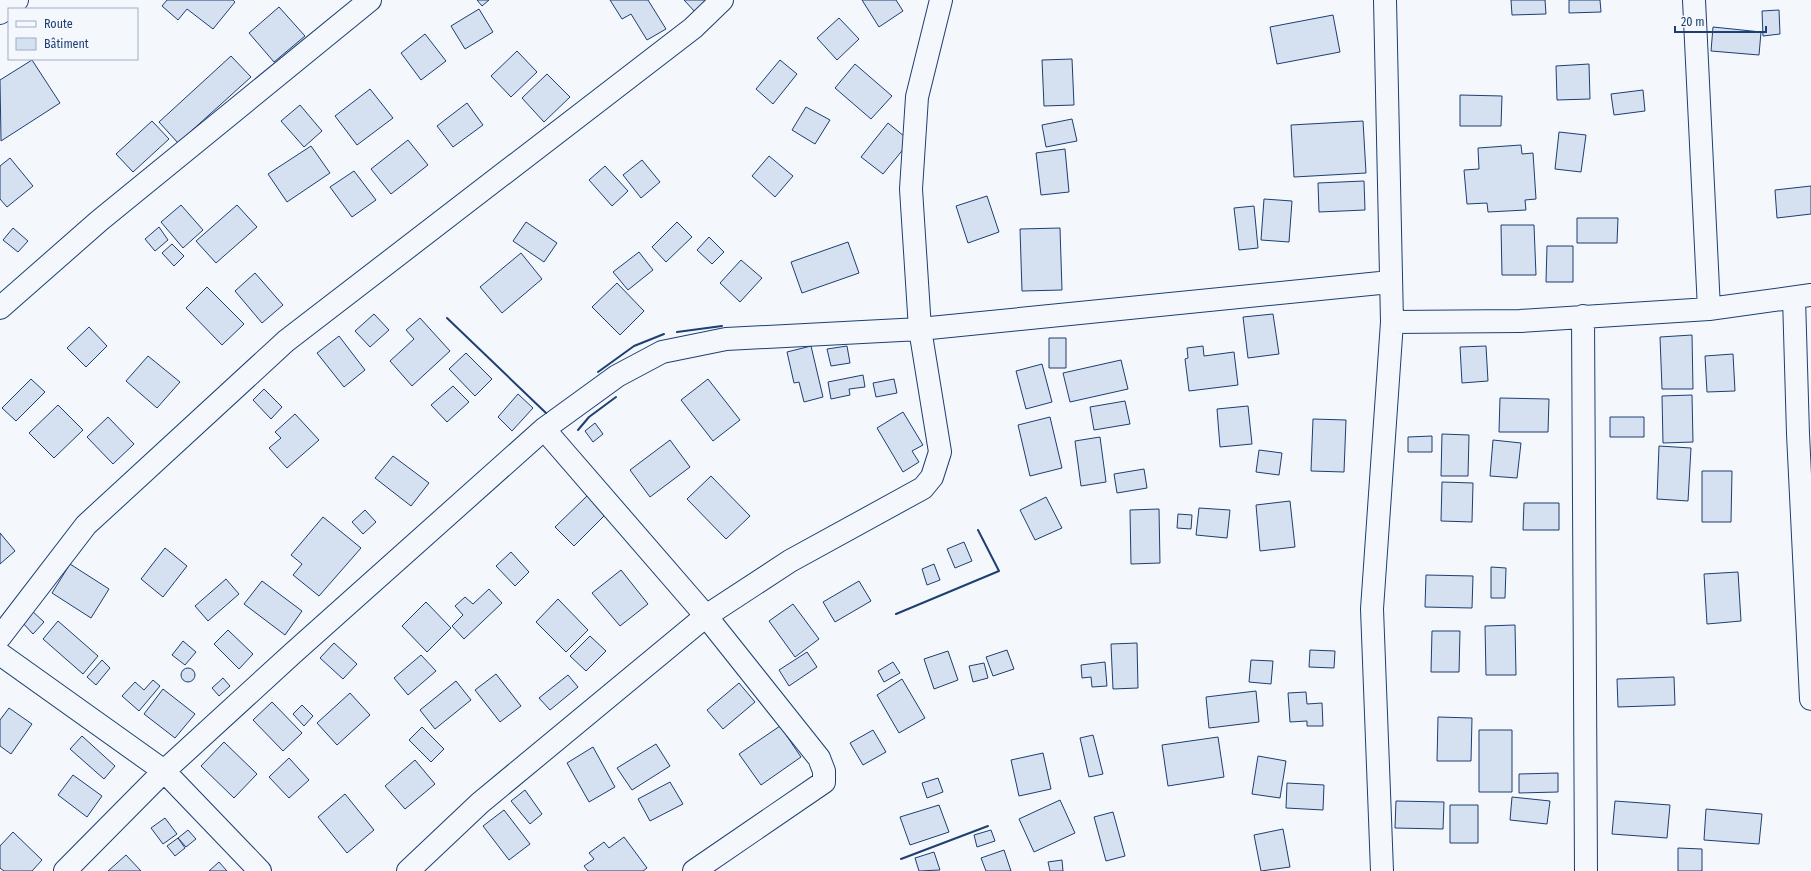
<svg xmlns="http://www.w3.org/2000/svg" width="1811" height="871" font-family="'Fira Sans Condensed',sans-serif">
<rect width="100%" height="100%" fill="#f4f7fb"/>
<path fill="#d5e0f0" stroke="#1d3f73" d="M167 0H233L235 2 213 29 187 9 178 20 162 6Z
M477 0H489L482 6Z
M610 0H648L666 29 647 40 631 14 622 19Z
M684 0H710L696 13Z
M862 0H896L903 11 879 27Z
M1511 0H1545L1546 14 1512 15Z
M1569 0H1600L1601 12 1569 13Z
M279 7 305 36 274 62 249 33Z
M479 9 493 32 465 49 451 26Z
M1779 10 1780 34 1763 36 1762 11Z
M1333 15 1340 52 1277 64 1270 27Z
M839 18 859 39 837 60 817 38Z
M1713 27 1761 32 1759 55 1711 51Z
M425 34 446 61 421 80 401 53Z
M517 51 537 72 511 97 491 76Z
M231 56 251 77 178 143 159 122Z
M1072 59 1074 105 1044 106 1042 60Z
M32 60 60 103 1 141 0 80Z
M780 60 797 74 773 104 756 89Z
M855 64 892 96 871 119 835 88Z
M1589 64 1590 99 1557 100 1556 66Z
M547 74 570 97 544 122 522 98Z
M370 89 393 118 357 145 335 116Z
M1643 90 1645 111 1614 115 1611 94Z
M1460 95 1502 96 1501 126H1460Z
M467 103 483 125 453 147 437 126Z
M300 105 322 131 304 147 281 121Z
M806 107 830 120 815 144 792 130Z
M1072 119 1077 141 1046 147 1042 125Z
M152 121 169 139 133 172 116 154Z
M1363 121 1366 173 1294 177 1291 125Z
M888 123 910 141 883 174 861 157Z
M1559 132 1586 135 1581 172 1555 169Z
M408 140 428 165 391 194 371 169Z
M1521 145 1522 154 1533 153 1536 199 1525 200 1526 210 1488 212 1487 203 1467 204 1464 170 1479 169 1478 148Z
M311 146 330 173 287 202 268 174Z
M1065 149 1069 192 1041 195 1036 153Z
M769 156 793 176 775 197 752 176Z
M10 158 33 186 7 207 0 199V166Z
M642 160 660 182 641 198 623 175Z
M605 166 628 191 612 206 589 180Z
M354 171 376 200 352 217 330 187Z
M1364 181 1365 210 1319 212 1318 183Z
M1811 186V214L1777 218 1775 190Z
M987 196 999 232 968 243 956 206Z
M1264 199 1292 201 1289 242 1261 240Z
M181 205 203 230 183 248 161 222Z
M237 205 257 227 216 263 196 241Z
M1254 206 1258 248 1239 250 1234 208Z
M1577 218H1618L1617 243H1577Z
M526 222 557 243 544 262 513 241Z
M677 222 692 237 666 262 652 247Z
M1501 225H1534L1536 275H1502Z
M159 227 168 240 155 251 145 239Z
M13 228 28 241 18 252 3 240Z
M1060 228 1062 290 1022 291 1020 229Z
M709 237 724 252 712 264 697 250Z
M848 242 859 273 802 293 791 262Z
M172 244 184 256 174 266 162 253Z
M1547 246H1573V282H1546Z
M639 252 653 270 628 290 613 272Z
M521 253 542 279 502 313 480 287Z
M741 260 762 278 740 302 720 283Z
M255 273 283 305 262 323 235 291Z
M617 283 644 311 620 335 592 307Z
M207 287 244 324 222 345 186 308Z
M374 314 389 330 370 347 355 331Z
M1273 314 1279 354 1248 358 1243 317Z
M420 318 450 351 412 386 390 361 414 339 406 330Z
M89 327 107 346 86 367 67 348Z
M1692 335 1693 389H1662L1660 337Z
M339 336 365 370 344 387 317 353Z
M1049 338H1066V368H1049Z
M811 346 823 397 804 402 799 382 794 383 787 352Z
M847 346 850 363 831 366 827 349Z
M1203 346 1204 356 1234 352 1238 385 1189 391 1185 359 1188 358 1187 348Z
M1486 346 1488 381 1462 383 1460 347Z
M466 353 492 379 475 396 449 369Z
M1733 354 1735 391 1707 392 1705 356Z
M148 356 180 382 157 408 126 381Z
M1121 360 1128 389 1070 402 1063 373Z
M1042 364 1052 402 1026 409 1016 371Z
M863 375 865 387 849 389 850 395 831 399 828 382Z
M31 379 45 392 16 421 2 408Z
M708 379 740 420 713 441 681 400Z
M894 379 897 393 876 397 873 383Z
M453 386 469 402 447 422 431 405Z
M264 389 282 407 271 419 253 400Z
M518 394 533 408 512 431 498 417Z
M1692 395 1693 442 1663 443 1662 396Z
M1500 398 1549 399 1548 432H1499Z
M1125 401 1130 424 1094 430 1090 407Z
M58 405 83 430 54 458 29 433Z
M1248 406 1252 444 1220 447 1217 409Z
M903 412 923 445 912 451 919 462 903 472 877 428Z
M295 414 319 440 287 468 269 448 281 438 275 432Z
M108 417 134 444 113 464 87 437Z
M1050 417 1062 468 1030 476 1018 425Z
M1610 417H1644V437H1610Z
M1313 419 1346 420 1344 472 1311 471Z
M595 423 603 434 593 442 585 431Z
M1442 434 1469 435 1468 476H1441Z
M1432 436V452H1408V437Z
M1100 437 1106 482 1081 486 1075 441Z
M670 440 690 467 650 497 630 470Z
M1493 440 1521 443 1517 478 1490 476Z
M1659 446 1691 448 1688 501 1657 499Z
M1259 450 1282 453 1279 475 1256 472Z
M393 456 429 483 411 506 375 478Z
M1144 469 1147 488 1117 493 1114 474Z
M1702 471H1732L1731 522H1702Z
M711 476 750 516 726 539 687 499Z
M1442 482 1473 483 1472 522 1441 521Z
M587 496 606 514 574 546 555 527Z
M1046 497 1062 528 1035 540 1020 510Z
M1290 501 1295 547 1260 551 1256 505Z
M1524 503H1559V530H1523Z
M1199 508 1230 510 1227 538 1196 535Z
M1159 509 1160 563 1131 564 1130 510Z
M365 510 376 522 363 534 352 522Z
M1178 514 1192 515 1191 529 1177 528Z
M323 517 361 548 319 596 293 575 302 564 291 555Z
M0 533 15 551 0 564Z
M964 542 972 561 955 568 947 549Z
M165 548 187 566 163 597 141 579Z
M511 552 529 572 515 586 496 566Z
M70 564 109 589 91 618 52 593Z
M934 564 940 580 927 585 922 569Z
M1491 567 1506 568 1505 598H1491Z
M621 570 648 604 620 626 592 593Z
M1738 572 1741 621 1707 624 1704 574Z
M1426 575 1473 576 1472 608 1425 607Z
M226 579 239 594 208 621 195 606Z
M262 581 302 611 285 635 244 604Z
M859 581 871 601 835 622 823 602Z
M489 589 502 603 464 639 452 626 463 615 455 606 465 597 473 604Z
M558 599 588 630 566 652 536 622Z
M426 602 451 628 427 652 402 626Z
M793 604 819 639 795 657 769 621Z
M31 610 44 622 33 634 21 621Z
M58 621 98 656 83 674 43 639Z
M1515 625 1516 675H1486L1485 626Z
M228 630 253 654 239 669 214 644Z
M1432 631H1460L1459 672H1431Z
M590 636 606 651 586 671 570 656Z
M183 641 196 652 185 665 172 655Z
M334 643 357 664 343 679 320 658Z
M1137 643 1138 688 1113 689 1111 644Z
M1007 650 1014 669 993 676 986 657Z
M1310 650 1335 651 1334 668 1309 667Z
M948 651 958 680 934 689 924 659Z
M807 652 817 667 789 686 779 670Z
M421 655 436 671 408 695 394 678Z
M102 660 110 668 96 685 87 677Z
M1251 660 1273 661 1271 684 1249 682Z
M893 662 900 673 884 682 878 671Z
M1105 662 1107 686 1092 687 1091 677 1082 678 1081 665Z
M984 663 988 678 973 682 969 666Z
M181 675a7 7 0 1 1 14 0a7 7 0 1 1-14 0Z
M496 674 521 706 500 722 475 690Z
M568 675 578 687 550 710 539 698Z
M1674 677 1675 705 1618 707 1617 679Z
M223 678 230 686 219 696 212 688Z
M902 679 925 718 899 733 877 695Z
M153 680 160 686 139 711 122 696 135 682 144 690Z
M456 681 471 700 435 729 420 710Z
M739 683 755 702 723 729 707 710Z
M163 689 195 714 175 738 144 714Z
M1256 691 1259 722 1209 728 1206 697Z
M1306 692 1307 704 1322 703 1323 726H1307V721L1290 722 1288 693Z
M350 693 370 715 337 745 317 723Z
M272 702 302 733 283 751 253 720Z
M302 705 313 716 304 726 293 714Z
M9 708 32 724 11 754 0 746V720Z
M1438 717 1472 718 1471 761H1437Z
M780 726 801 757 761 785 739 754Z
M422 727 444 749 431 762 409 740Z
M873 730 886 752 863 765 850 743Z
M1479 730H1512V792H1479Z
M1093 735 1103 774 1089 777 1080 738Z
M82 736 115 766 104 779 70 749Z
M1218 737 1224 777 1168 786 1162 745Z
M224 742 257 774 234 798 201 766Z
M656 744 670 766 632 790 617 768Z
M593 747 615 787 589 802 567 763Z
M1043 753 1051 789 1019 796 1011 760Z
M1258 756 1286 761 1280 798 1252 794Z
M289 758 309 780 289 798 269 777Z
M415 760 435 784 405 809 385 786Z
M1558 773V792L1519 793V774Z
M73 775 102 796 87 817 58 795Z
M938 778 943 792 927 798 922 783Z
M670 782 683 804 650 821 638 799Z
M1287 783 1324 785 1323 810 1286 808Z
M525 790 542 814 530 824 511 801Z
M345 794 374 830 347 853 318 817Z
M1512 797 1550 801 1547 824 1510 820Z
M1060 800 1075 833 1034 852 1019 819Z
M1396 801 1444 802 1443 829 1395 828Z
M1615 801 1670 805 1667 838 1612 834Z
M939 805 949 832 910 845 900 817Z
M1450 805H1478V843H1450Z
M1706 809 1762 814 1759 844 1704 840Z
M504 810 530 844 509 860 483 826Z
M1113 812 1125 856 1106 861 1094 817Z
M165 818 177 834 163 844 151 828Z
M1283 829 1290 867 1261 871 1254 835Z
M188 830 196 839 186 847 178 838Z
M991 830 995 841 977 847 974 835Z
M13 832 42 860 32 871H4L0 868V846Z
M624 837 647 868 643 871H588L584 866 594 859 589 853 604 842 609 848Z
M178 838 185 848 175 856 167 846Z
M1678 848 1702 849V871H1678Z
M1004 850 1011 871H986L981 858Z
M934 852 940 870 919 871 915 858Z
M126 855 141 871H108Z
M1062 860 1063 871H1050L1048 862Z
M219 862 227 871H209Z"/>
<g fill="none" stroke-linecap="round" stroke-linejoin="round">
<defs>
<path id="minor" d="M1694 0 1709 309
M0 13 17 0
M1794 298 1798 434 1811 699
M0 308 99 221 370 0
M1583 316 1586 871
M1392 322 1520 321 1709 309 1811 295
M544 429 706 616 819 758 824 771V782L694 871
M0 637 86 525 286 341 693 28 722 0
M0 654 164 771 260 871
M65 871 164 771 292 654 544 429 617 376 662 352 726 339 920 329 1390 282
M408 871 480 803 706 616 790 561 923 488 932 477 940 452 920 329 911 189 917 97 941 0
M1382 871 1372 609 1392 322 1385 0"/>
</defs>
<use href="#minor" stroke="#1d3f73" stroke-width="24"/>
<use href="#minor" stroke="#f4f7fb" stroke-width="22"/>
<path stroke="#1d3f73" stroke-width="2" d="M447 318 546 413
M677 332 722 326
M598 372 634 346 664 334
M578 430 589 417 616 397
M896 614 999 571 978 530
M901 859 988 826"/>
</g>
<rect x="8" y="8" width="130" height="52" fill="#f4f7fb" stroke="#9eadc5"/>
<rect x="16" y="21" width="20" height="6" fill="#f4f7fb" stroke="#9eadc5"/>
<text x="44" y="28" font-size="12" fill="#1d3f73">Route</text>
<rect x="16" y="38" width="20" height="12" fill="#d5e0f0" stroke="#9eadc5"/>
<text x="44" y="48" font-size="12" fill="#1d3f73">Bâtiment</text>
<path d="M1675 26v6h91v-6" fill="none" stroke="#1d3f73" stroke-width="2"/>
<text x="1681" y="26" font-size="12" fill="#1d3f73" stroke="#f4f7fb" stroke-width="3" paint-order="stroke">20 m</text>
</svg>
